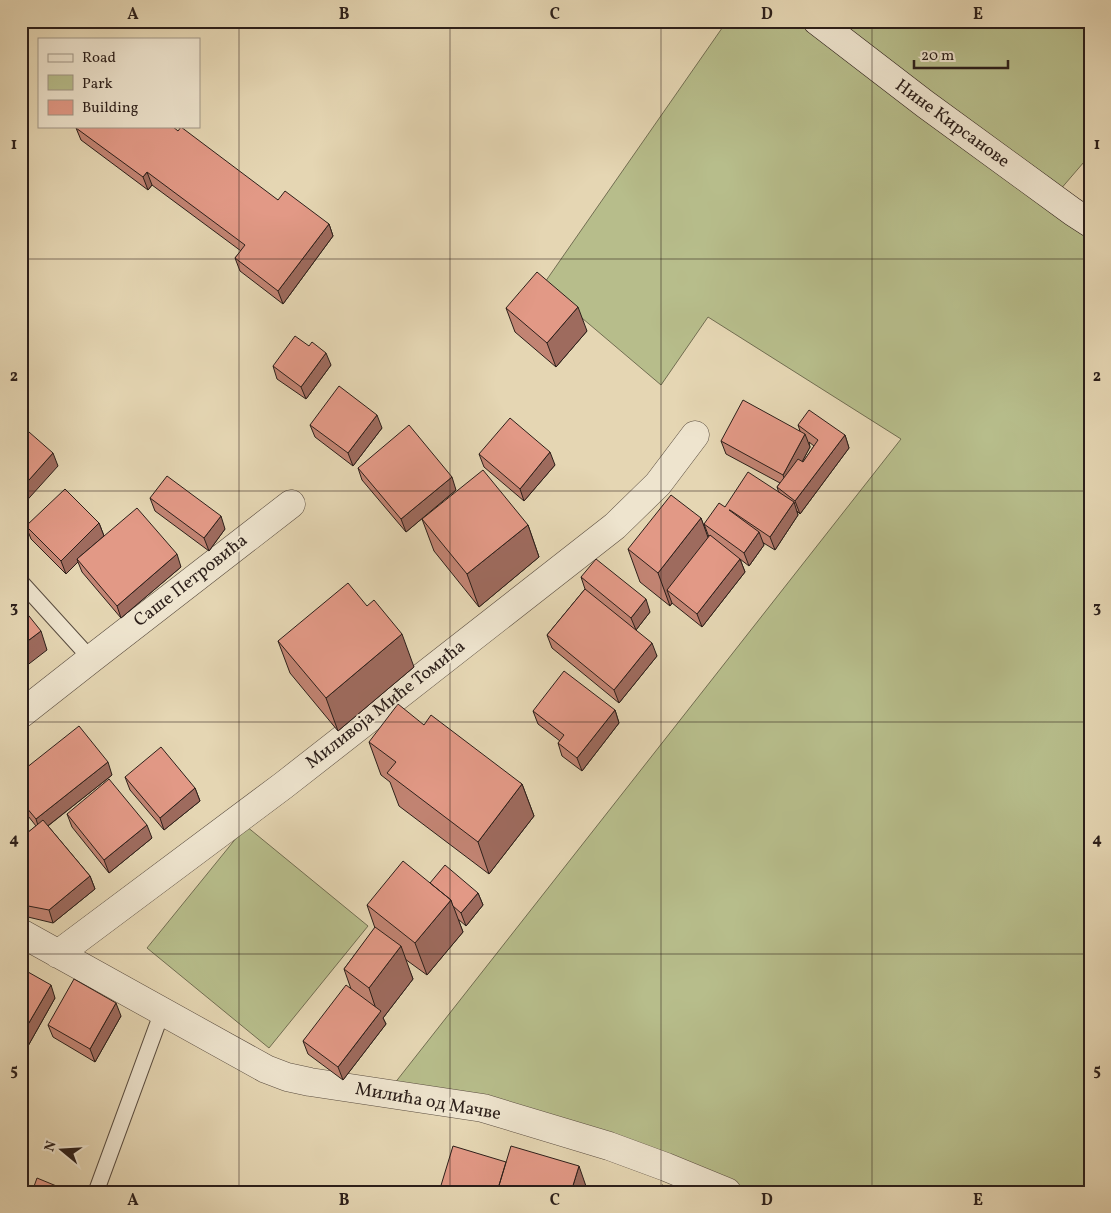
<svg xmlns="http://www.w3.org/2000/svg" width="1111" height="1213" font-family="Vollkorn,serif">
<rect width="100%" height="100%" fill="#e5d6b3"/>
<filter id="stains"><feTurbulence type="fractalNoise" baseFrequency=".004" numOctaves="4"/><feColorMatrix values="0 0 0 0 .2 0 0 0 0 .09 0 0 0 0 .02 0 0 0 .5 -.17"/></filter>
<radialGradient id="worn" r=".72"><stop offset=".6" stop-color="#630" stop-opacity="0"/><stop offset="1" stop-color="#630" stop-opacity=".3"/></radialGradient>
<path fill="#b7bd8b" stroke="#726e52" d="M727 21H1090V155L1053 198 1090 219V1192H727L387 1093 901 439 708 317 661 385 543 285Z
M246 826 368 926 269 1048 147 948Z"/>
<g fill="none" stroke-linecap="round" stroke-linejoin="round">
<defs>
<path id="lane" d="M21 582 91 659
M96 1192 162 1012"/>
<path id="street" d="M21 714 91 659 291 504
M21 933 266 1069 287 1077 310 1082 483 1108 609 1146 666 1167 727 1192
M58 954 284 785 615 526 658 484 695 435"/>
<path id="secondary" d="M817 21 925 104 1073 212 1090 223"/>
</defs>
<use href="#lane" stroke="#5a4d40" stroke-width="17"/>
<use href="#street" stroke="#5a4d40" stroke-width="29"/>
<use href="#secondary" stroke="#2c1f1a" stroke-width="29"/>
<use href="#lane" stroke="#eee4ce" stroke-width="15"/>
<use href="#street" stroke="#eee4ce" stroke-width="28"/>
<use href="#secondary" stroke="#eee4ce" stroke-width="28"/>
</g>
<path fill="#c28473" stroke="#2c1f1a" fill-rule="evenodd" d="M76 128 278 200 329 224 333 236 283 304 240 271 235 258 241 251 152 185 148 190 81 140Z
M506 308 587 331 556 367 515 332Z
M331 365 306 399 277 379 273 366Z
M310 425 382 428 353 466 315 437Z
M798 425 845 435 849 448 800 514 797 511 798 515 775 550 762 542 764 545 749 566 740 559 745 572 702 627 672 603 670 606 640 582 628 549 701 518 708 538 709 537 704 524 725 507 779 493 777 487 780 483 726 454 721 441 800 431ZM809 442 814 446 803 462H802L810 447Z
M479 454 555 465 524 501 484 467Z
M358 468 456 490 406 532 362 480Z
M150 498 225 529 209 551 155 511Z
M422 519 528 525 539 557 479 607 434 551Z
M99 523 104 536 181 567 121 618 82 572 78 562 66 574 31 539 26 526Z
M581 577 650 612 636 630 657 656 619 703 552 648 547 635 585 589Z
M367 606 414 667 338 731 290 673 278 641Z
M615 710 619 723 582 771 562 756 558 743 560 741 538 724 533 711Z
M424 725 522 784 534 816 489 874 399 806 390 782 381 775 369 742Z
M21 772 112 775 48 826 90 876 95 889 53 923 28 917 21 909V838L36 826 21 807Z
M125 777 195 788 200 801 164 830 130 790Z
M67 814 152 838 109 873 72 827Z
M430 883 478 893 483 905 466 926 458 919 463 932 427 975 405 959 413 979 383 1018 386 1024 343 1080 308 1054 303 1041 351 989 344 969 375 928 367 905Z
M21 968 55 998 28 1046 21 1042Z
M121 1016 95 1062 53 1037 48 1025Z"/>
<path fill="#9e6b5e" stroke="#2c1f1a" d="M147 172 152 185 148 190 143 177Z
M329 224 333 236 283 304 278 291Z
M578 307 587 331 556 367 547 343Z
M326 353 331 365 306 399 301 387Z
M377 415 382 428 353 466 348 453Z
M805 434 810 447 788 488 783 475Z
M845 435 849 448 800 514 795 501Z
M550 452 555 465 524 501 520 489Z
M53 453 58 466 21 507V489Z
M452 477 456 490 406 532 401 519Z
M794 502 798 515 775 550 770 537Z
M221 516 225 529 209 551 204 538Z
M701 518 713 551 667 590 672 603 670 606 658 573Z
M99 523 104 536 77 559 78 562 66 574 61 561Z
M528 525 539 557 479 607 467 574Z
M759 532 764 545 749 566 744 553Z
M177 554 181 567 121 618 117 606Z
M740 559 745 572 702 627 697 614Z
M646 599 650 612 636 630 631 618Z
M41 631 47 650 21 670V646Z
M402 634 414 667 338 731 326 698Z
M652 643 657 656 619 703 614 690Z
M615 710 619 723 582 771 577 758Z
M108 762 112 775 40 832 36 819Z
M522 784 534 816 489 874 478 842Z
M195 788 200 801 164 830 160 818Z
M147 825 152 838 109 873 104 860Z
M90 876 95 889 53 923 49 910Z
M478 893 483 905 466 926 461 913Z
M451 900 463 932 427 975 415 943Z
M401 946 413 979 383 1018 386 1024 343 1080 338 1067 378 1015 369 988Z
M51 985 55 998 28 1046 23 1033Z
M116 1003 121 1016 95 1062 90 1049Z
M579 1166 588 1192H571Z"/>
<path fill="#e29986" stroke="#2c1f1a" d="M77 126H172L178 131 181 127 278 200 285 191 329 224 278 291 235 258 245 245 147 172 143 177 76 128Z
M537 272 578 307 547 343 506 308Z
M295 336 309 346 312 342 326 353 301 387 273 366Z
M339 386 377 415 348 453 310 425Z
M743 400 805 434 783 475 721 441Z
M809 410 845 435 795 501 777 487 798 459 803 462 818 440 798 425Z
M510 418 550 452 520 489 479 454Z
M21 425 53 453 21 489Z
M409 425 452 477 401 519 358 468Z
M483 470 528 525 467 574 422 519Z
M748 472 794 502 770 537 730 510H729L759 532 744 553 704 524 719 503 725 507Z
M167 476 221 516 204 538 150 498Z
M65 489 99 523 61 561 26 526Z
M671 495 701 518 658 573 628 549Z
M137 508 177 554 117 606 77 559Z
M710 535 740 559 697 614 667 590Z
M596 559 646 599 631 618 581 577Z
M348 583 367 606 374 600 402 634 326 698 278 641Z
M585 589 652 643 614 690 547 635Z
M21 606 41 631 21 646Z
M564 671 615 710 577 758 558 743 564 735 533 711Z
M398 704 424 725 431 715 522 784 478 842 387 773 396 762 369 742Z
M79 726 108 762 36 819 21 801V772Z
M161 747 195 788 160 818 125 777Z
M109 779 147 825 104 860 67 814Z
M43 820 90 876 49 910 23 905 21 902V838Z
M403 861 451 900 415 943 367 905Z
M445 865 478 893 461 913 453 906 451 900 430 883Z
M375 927 401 946 369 988 344 969Z
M21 968 51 985 23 1033 21 1032Z
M74 979 116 1003 90 1049 48 1025Z
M346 985 381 1011 338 1067 303 1041Z
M453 1146 506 1162 497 1192H439Z
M511 1146 579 1166 571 1192H497Z
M37 1178 71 1192H32Z
M662 1185 683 1192H659Z
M284 1190 291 1192H283Z"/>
<path fill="none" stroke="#2c1f1a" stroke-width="1" stroke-opacity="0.55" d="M239 21V1192M450 21V1192M661 21V1192M872 21V1192M21 259H1090M21 491H1090M21 722H1090M21 954H1090"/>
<g text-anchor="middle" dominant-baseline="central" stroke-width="4" stroke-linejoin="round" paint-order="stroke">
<g font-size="18" fill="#2c1f1a" stroke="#eee4ce">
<text transform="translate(952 124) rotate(36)">Нине Кирсанове</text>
<text transform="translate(191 581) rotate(-38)">Саше Петровића</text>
<text transform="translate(386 705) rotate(-38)">Миливоја Миће Томића</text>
<text transform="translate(428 1102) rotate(10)">Милића од Мачве</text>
</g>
</g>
<rect width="1111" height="1213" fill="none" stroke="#e5d6b3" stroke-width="55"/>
<rect x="38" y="38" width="162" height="90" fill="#eee4ce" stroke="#a09586"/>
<rect x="48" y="54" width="25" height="8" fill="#eee4ce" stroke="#a09586"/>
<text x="82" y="62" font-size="15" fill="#2c1f1a">Road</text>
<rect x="48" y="75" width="25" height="15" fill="#b7bd8b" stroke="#a09586"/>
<text x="82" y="88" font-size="15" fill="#2c1f1a">Park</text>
<rect x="48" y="100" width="25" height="15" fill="#e29986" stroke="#a09586"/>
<text x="82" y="112" font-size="15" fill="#2c1f1a">Building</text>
<g transform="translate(62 1150) rotate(288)" stroke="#eee4ce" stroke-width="4" paint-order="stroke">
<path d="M0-4L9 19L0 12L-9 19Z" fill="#2c1f1a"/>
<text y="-8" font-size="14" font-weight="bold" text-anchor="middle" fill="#2c1f1a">N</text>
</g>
<path d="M914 60v8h94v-8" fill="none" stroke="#2c1f1a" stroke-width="2.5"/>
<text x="921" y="60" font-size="15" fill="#2c1f1a" stroke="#eee4ce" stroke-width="4" paint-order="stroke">20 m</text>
<rect x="28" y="28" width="1056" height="1158" fill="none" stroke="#2c1f1a" stroke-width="2"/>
<g font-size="16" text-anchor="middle" font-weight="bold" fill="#2c1f1a">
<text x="133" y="19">A</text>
<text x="344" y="19">B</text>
<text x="555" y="19">C</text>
<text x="767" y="19">D</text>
<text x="978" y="19">E</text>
<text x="14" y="149">1</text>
<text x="1097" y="149">1</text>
<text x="14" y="381">2</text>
<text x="1097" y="381">2</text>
<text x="14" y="612">3</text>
<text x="1097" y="612">3</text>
<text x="14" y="844">4</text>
<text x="1097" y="844">4</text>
<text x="14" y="1075">5</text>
<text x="1097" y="1075">5</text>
<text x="133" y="1205">A</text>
<text x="344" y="1205">B</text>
<text x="555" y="1205">C</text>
<text x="767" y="1205">D</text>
<text x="978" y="1205">E</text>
</g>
<rect width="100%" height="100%" filter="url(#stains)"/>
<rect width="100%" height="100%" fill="url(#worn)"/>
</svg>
